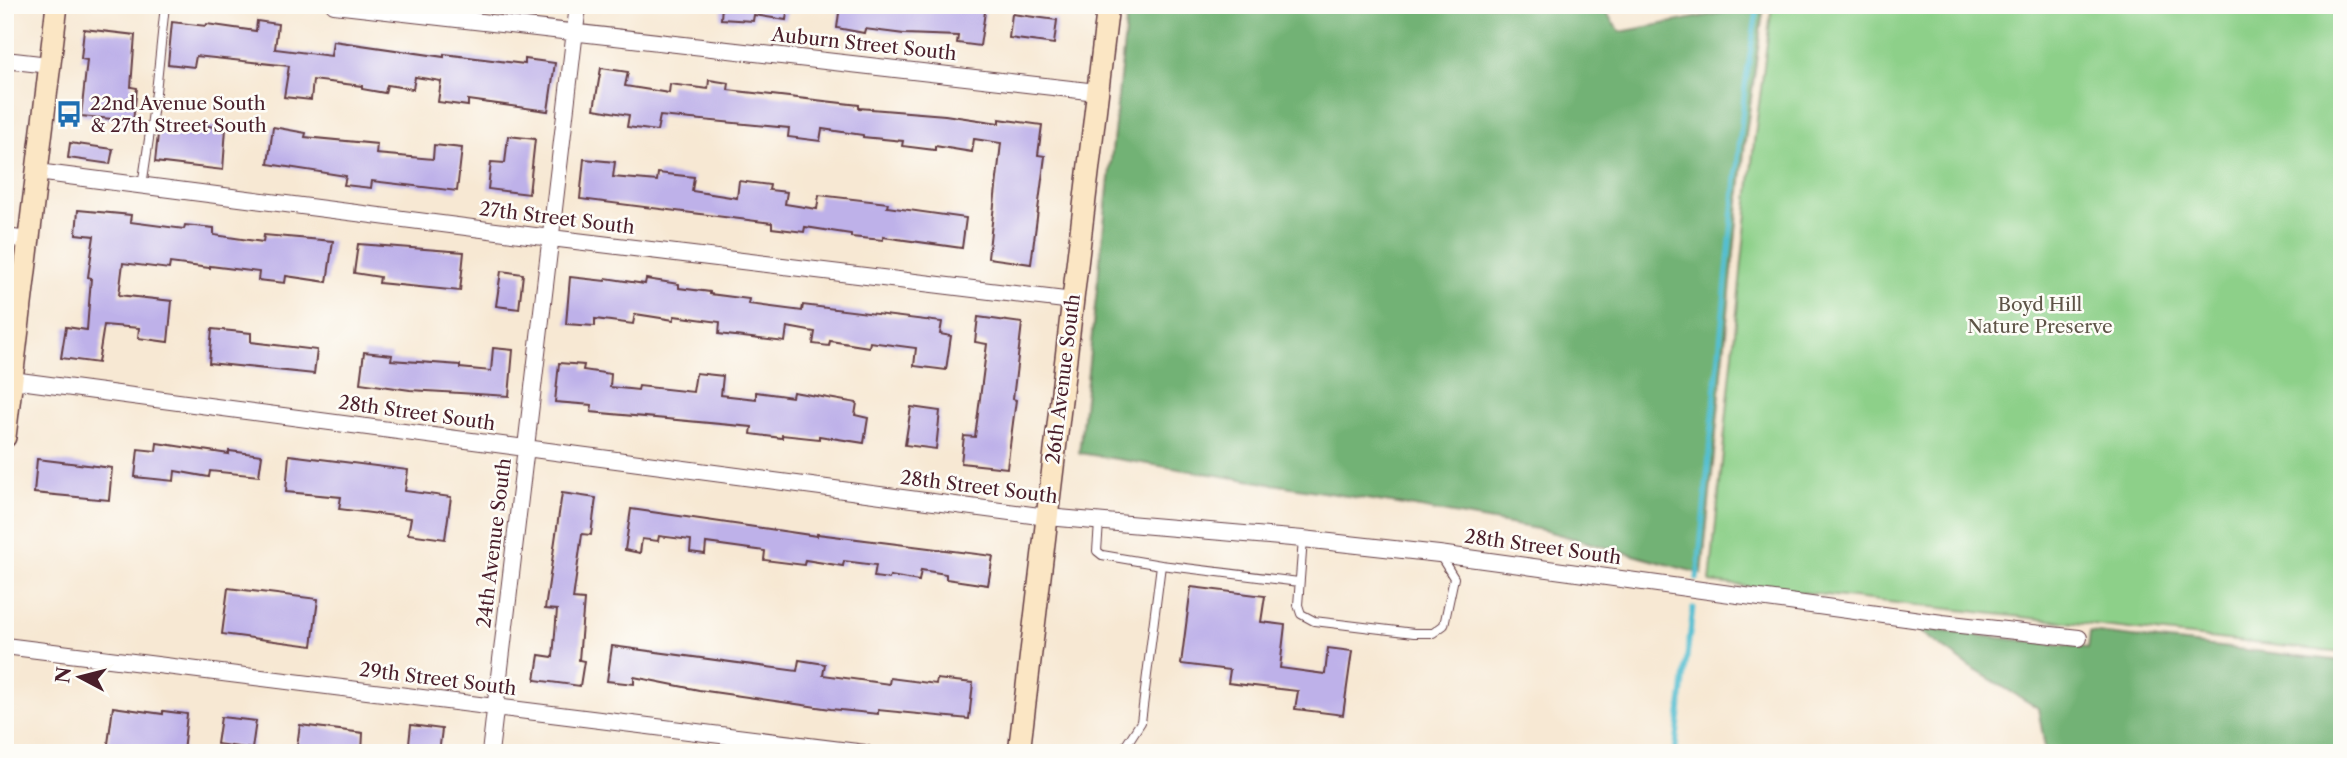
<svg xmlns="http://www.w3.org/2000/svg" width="2347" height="758" font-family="'Libre Caslon Text',serif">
<rect width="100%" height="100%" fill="#fdfcf7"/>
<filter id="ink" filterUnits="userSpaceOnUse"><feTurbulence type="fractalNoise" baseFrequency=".0143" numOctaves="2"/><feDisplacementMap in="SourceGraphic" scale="14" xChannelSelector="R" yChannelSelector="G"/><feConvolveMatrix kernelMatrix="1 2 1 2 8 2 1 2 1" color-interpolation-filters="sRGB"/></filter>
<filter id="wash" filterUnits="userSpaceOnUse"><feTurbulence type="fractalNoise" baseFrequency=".00686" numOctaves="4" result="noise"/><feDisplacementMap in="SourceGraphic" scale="28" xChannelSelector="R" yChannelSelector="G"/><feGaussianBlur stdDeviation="1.57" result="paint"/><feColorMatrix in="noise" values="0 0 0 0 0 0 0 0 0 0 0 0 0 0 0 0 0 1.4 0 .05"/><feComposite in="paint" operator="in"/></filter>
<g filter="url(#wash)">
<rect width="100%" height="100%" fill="#f7e8d3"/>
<path fill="#8dd089" stroke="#6c785a" stroke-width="2" d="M1772 5H2342V653L1710 582 1754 142Z"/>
<path fill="#72b275" stroke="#5e6850" stroke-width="2" d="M1128 5H1601L1620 32 1764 5 1745 141 1702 574 1543 530 1403 505 1079 453Z
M1915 628 2088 648 2090 632 2342 661V753H2046L2038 708 1970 667Z"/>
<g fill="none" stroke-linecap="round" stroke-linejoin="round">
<path stroke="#55bfd2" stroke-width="5" d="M1697 579 1745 86 1758 5
M1675 753 1693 608"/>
</g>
<g id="blocks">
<path fill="#beb1e9" d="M722 5H788L786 20 754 15 753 21 721 19Z
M840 5 881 9V7L894 8 895 5 961 9 962 5H986L980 46 957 43 958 36 904 34 865 29 864 33 837 28Z
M1012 14 1057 20 1054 44 1009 38Z
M257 21 278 24 275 49 331 56 333 41 444 57V54L525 64V59L555 63 548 111 468 100V106L438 102 441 81 415 77 413 89 387 85 385 93 362 89V86L313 80 311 100 284 97 289 66 196 56 194 67 168 64 172 22 206 26 207 24 256 31Z
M84 29 135 35 131 87 137 88 133 121 81 116 87 60 81 59Z
M601 68 628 72 625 86 669 93 670 84 708 89 709 80 729 83 728 90 859 105V108L945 115 999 123V119L1042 125 1038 155 1045 156 1031 264 988 258 1001 143 974 139 972 152 935 146V150L902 146 903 141 863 137V135L822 129 820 141 788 137 789 128 660 116 657 131 627 127 629 115 594 109Z
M159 125 196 130 197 125 226 128 223 170 155 162Z
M273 127 306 133 305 137 377 144 376 154 433 159 434 145 462 148 457 191 372 181 371 188 344 185 346 176 268 164Z
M508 136 535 139 529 194 488 189 491 162 505 163Z
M70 143 113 149 110 164 68 158Z
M584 159 615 162 613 177 657 181 658 173 694 177 692 191 737 198 739 181 770 185 769 190 787 192 785 204 817 209 819 195 888 203 887 207 966 218 962 248 883 237V240L851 237V234L805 227 804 232 772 228V223L580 199Z
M78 210 131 215 130 222 184 229 185 225 214 228V235L263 242 264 235 333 241 327 282 286 276 285 283 258 280 259 272 210 266V268L170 263 169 269 123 263 119 295 172 301 168 342 138 338 139 328 104 325 98 363 61 358 66 327 87 330 91 278 88 277 94 236 76 234Z
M358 244 464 252 460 291 379 283 380 277 354 273Z
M501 271 523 274 519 309 496 306Z
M570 277 605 281 606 278 645 284 646 279 679 284V288L710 292V294L749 299 748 304 802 311 803 305 942 322 940 334 951 336 946 370 914 366 916 348 870 342 869 347 830 341 829 346 813 344 815 332 787 327 785 342 719 334 720 322 674 316V320L635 314 633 324 595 319V326L566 324Z
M978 317 1022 323 1013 399 1016 400 1007 468 961 463 964 436 975 437 987 344 975 342Z
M212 329 251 333V342L317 350 314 374 209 363Z
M493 348 513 350 509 396 410 390 360 383 364 352 392 355 391 360 460 365V368L491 371Z
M559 363 584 365 583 370 611 374 610 387 638 390 639 386 693 392 696 373 723 376 721 395 756 399V392L792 397 793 392 857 403 855 415 868 418 864 443 819 436V439L782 435V438L751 434 752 427 591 412 592 405 555 402Z
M911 407 940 411 936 449 905 445Z
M157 443 229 454V451L262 455 259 476 210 471 209 477 175 471 174 481 135 477 138 449 156 451Z
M289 455 408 470 405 491 451 497 445 539 408 534 411 518 339 509 341 497 286 492Z
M37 459 112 468 109 500 34 493Z
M562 493 596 498 591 535 582 534 573 599 584 600 579 660 584 661 580 686 535 680 539 655 553 657 557 610 545 609Z
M631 509 817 536V534L993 556 988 585 946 579V574L921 570 919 581 890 576 889 579 874 577 876 565 844 561 843 566 805 560 804 565 764 560 765 551 706 543 705 554 690 552 691 540 659 536 658 541 642 539 640 553 625 550Z
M1191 587 1265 596 1261 622 1285 625 1280 668 1325 674 1328 648 1352 651 1343 715 1295 709 1298 691 1228 683 1230 670 1181 664Z
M228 588 318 599 312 646 222 634Z
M612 646 797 671 799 660 825 664 823 675 889 684 890 678 936 684 937 679 973 683 969 719 878 710V714L831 709 699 690 634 677V684L607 681Z
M113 707 163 714V711L187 714 183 752 134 747V753L107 751Z
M221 717 256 721 252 749 217 744Z
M300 725 363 733 362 753H296Z
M411 725 442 729 439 753H408Z"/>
</g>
</g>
<g filter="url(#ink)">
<use href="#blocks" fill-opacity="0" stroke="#643d44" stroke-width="2"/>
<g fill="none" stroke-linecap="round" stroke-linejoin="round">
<defs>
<path id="lane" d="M142 186 156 92 165 5
M1099 523 1097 551 1102 555 1161 565 1141 722 1121 753
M1303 539 1298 605 1301 614 1314 621 1414 633H1433L1444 625 1454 578 1439 554
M1161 565 1299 582
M1022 750 1039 753"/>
<path id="street" d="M334 5 1097 92
M5 60 49 65
M37 172 551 238 1073 301
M5 237 29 240
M12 380 1047 517 1303 539 1439 554 1942 623 2079 638
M5 646 865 753
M490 753 578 5"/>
<path id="secondary" d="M5 437 57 5
M1019 753 1108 5"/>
</defs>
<use href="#lane" stroke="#643d44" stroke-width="10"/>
<use href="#street" stroke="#643d44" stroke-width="18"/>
<use href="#secondary" stroke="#643d44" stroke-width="24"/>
<use href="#lane" stroke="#fff" stroke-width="8"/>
<use href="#street" stroke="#fff" stroke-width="16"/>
<use href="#secondary" stroke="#fbe6c4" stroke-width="21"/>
</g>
</g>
<defs>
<symbol id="bus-bare" viewBox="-9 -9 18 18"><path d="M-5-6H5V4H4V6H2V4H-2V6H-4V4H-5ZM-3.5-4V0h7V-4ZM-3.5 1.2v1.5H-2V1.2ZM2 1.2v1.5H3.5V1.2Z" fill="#1f6fb2" stroke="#fdfcf7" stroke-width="2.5" paint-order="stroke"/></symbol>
</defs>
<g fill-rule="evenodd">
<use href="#bus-bare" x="50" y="95" width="38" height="38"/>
</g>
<g text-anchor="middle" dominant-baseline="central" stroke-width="5" stroke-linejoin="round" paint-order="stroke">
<g font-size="19" fill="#4a1f2b" stroke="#fdfcf7">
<text transform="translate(864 44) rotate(6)">Auburn Street South</text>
<text transform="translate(557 218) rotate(7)">27th Street South</text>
<text transform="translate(1063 379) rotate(-83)">26th Avenue South</text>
<text transform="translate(417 413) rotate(8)">28th Street South</text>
<text transform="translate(979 487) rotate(7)">28th Street South</text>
<text transform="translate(494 543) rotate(-83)">24th Avenue South</text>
<text transform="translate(1543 547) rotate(8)">28th Street South</text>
<text transform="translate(438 679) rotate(7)">29th Street South</text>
</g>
<g font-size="19" fill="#4a1f2b" stroke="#fdfcf7" text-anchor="start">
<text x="90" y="103">22nd Avenue South<tspan x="90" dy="22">&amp; 27th Street South</tspan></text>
</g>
<g font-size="19" fill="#5e5447" stroke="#fdfcf7">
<text x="2040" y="304">Boyd Hill<tspan x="2040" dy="22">Nature Preserve</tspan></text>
</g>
</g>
<rect width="2347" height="758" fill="none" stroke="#fdfcf7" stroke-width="28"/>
<g transform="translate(80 677) rotate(277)" stroke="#fdfcf7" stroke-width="5" paint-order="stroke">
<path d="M0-5L12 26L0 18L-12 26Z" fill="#4a1f2b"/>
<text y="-10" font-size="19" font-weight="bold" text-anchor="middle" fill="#4a1f2b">N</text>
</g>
</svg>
